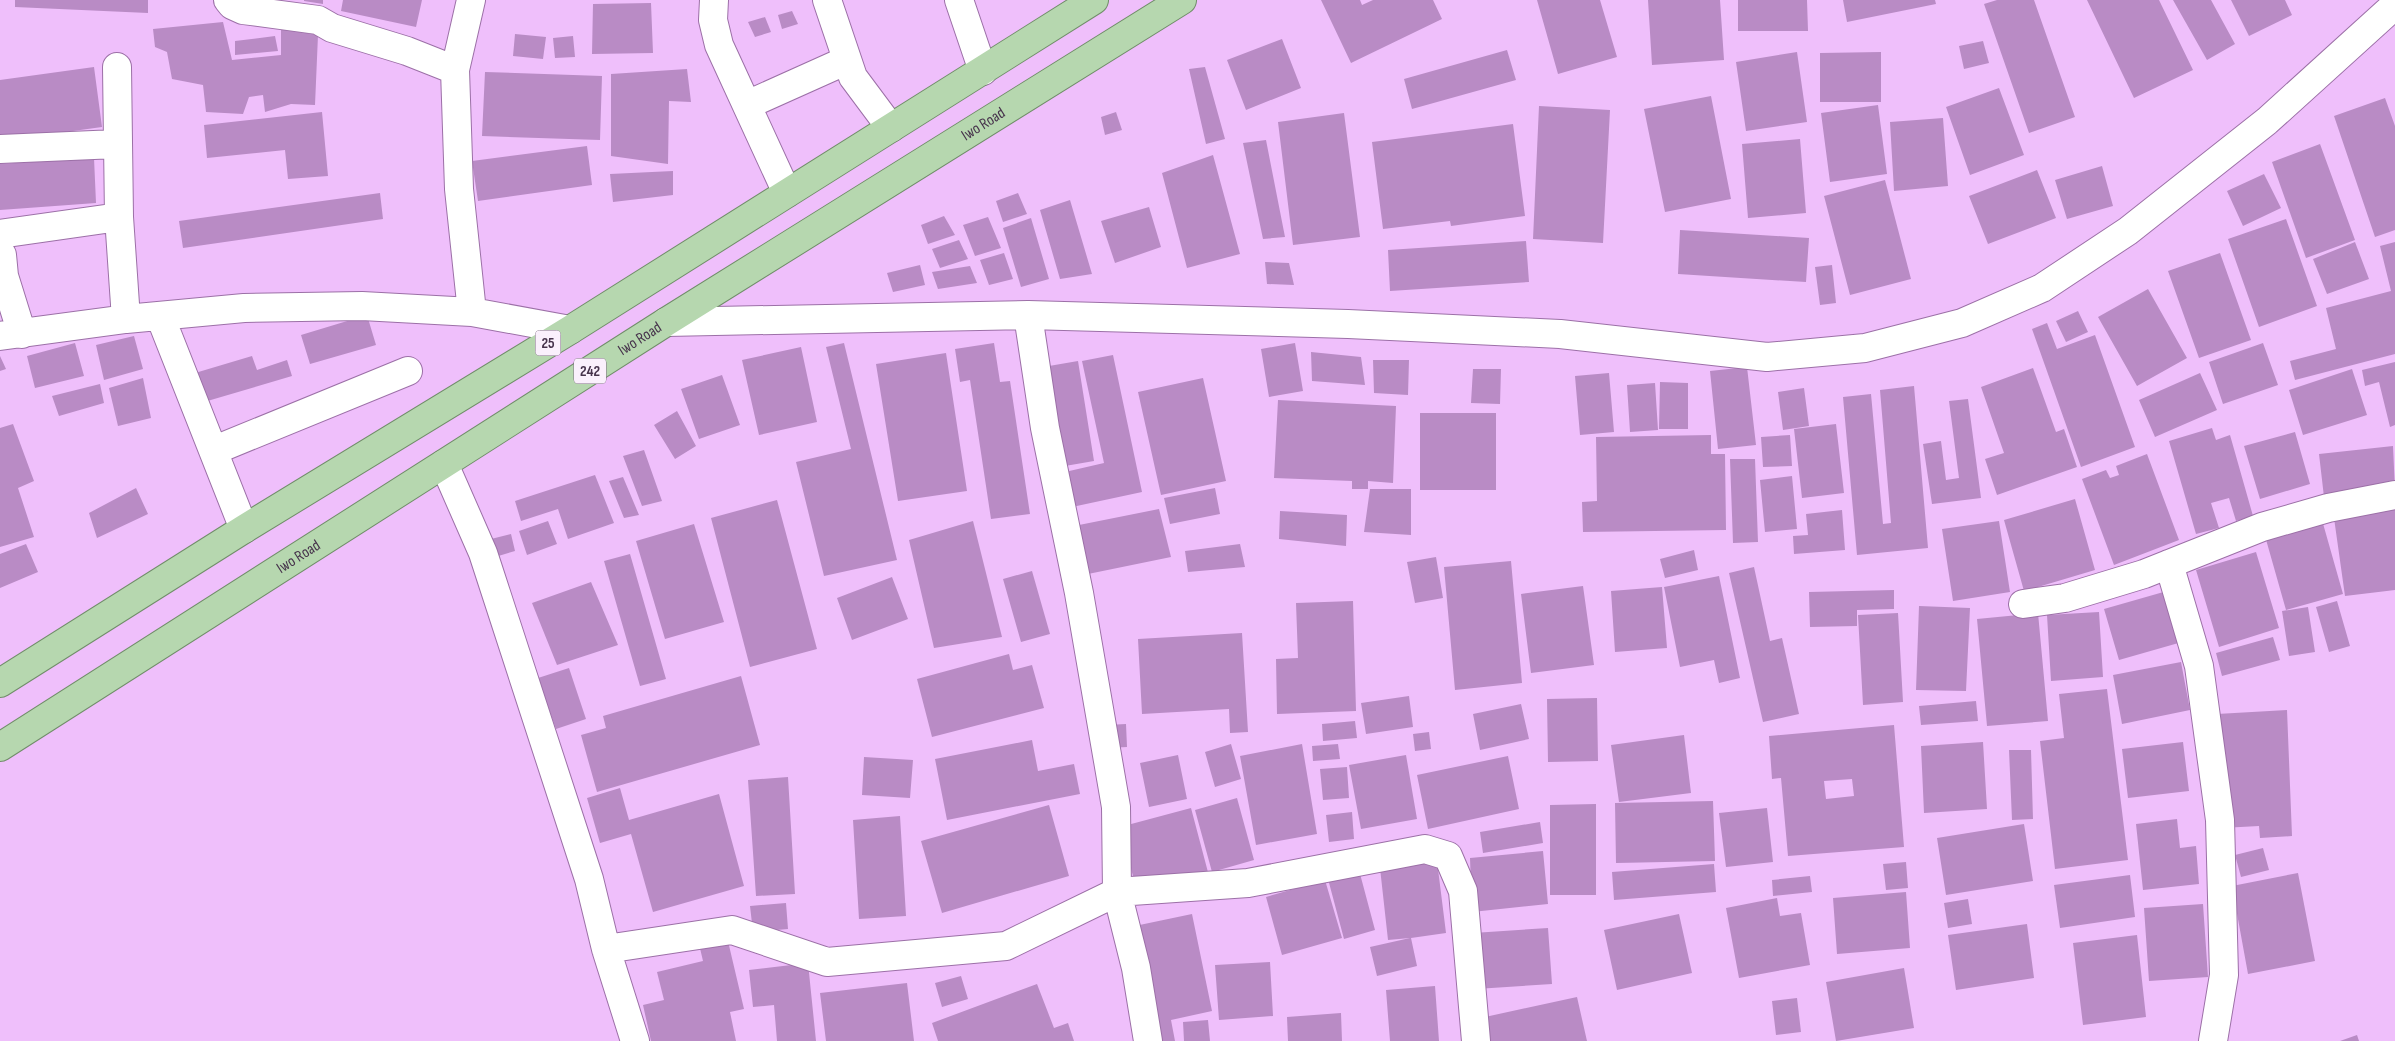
<svg xmlns="http://www.w3.org/2000/svg" width="2395" height="1041" font-family="'Sofia Sans Condensed',sans-serif">
<rect width="100%" height="100%" fill="#efbffb"/>
<path fill="#b98bc5" fill-rule="evenodd" d="M15 0H148V13L15 7Z
M304 0H323V4L304 1Z
M343 0H422L416 27 341 11Z
M1321 0H1360L1362 5 1373 0H1433L1442 19 1351 63Z
M1537 0H1600L1617 57 1558 74Z
M1648 0H1720L1724 60 1652 65Z
M1738 0H1807L1808 31H1738Z
M1843 0H1935L1936 4 1847 22Z
M1997 0H2034L2075 117 2029 133 1984 4Z
M2087 0H2159L2193 70 2134 98Z
M2173 0H2211L2235 44 2207 60Z
M2231 0H2285L2292 15 2249 36Z
M651 3 653 53 592 54 593 4Z
M792 11 798 24 782 29 778 15Z
M765 17 771 32 755 37 748 22Z
M223 22 232 60 281 55V28L318 35 315 105 291 104 265 112 263 95 249 97 243 114 206 112 203 85 172 79 167 52 155 47 153 29Z
M515 34 546 37 543 59 513 56Z
M275 36 278 51 235 55V41Z
M573 36 575 57 555 58 553 38Z
M1282 39 1301 88 1246 110 1227 60Z
M1983 41 1989 63 1964 69 1959 46Z
M1507 50 1516 80 1412 109 1404 79Z
M1797 52 1807 122 1746 131 1736 62Z
M1881 52V102H1820V53Z
M94 67 102 127 0 141V80Z
M1205 67 1225 139 1206 144 1189 69Z
M687 69 691 102 669 101 668 164 611 156V74Z
M485 72 602 76 600 140 482 136Z
M1999 88 2024 155 1970 175 1946 107Z
M1711 96 1731 199 1665 212 1644 109Z
M2385 98 2395 126V230L2375 237 2334 116Z
M1878 105 1887 174 1830 182 1821 113Z
M1539 106 1610 110 1603 243 1533 239Z
M322 112 328 176 288 179 285 150 207 158 204 125Z
M1116 112 1122 130 1105 135 1101 117Z
M1344 113 1360 237 1293 245 1278 122Z
M1943 118 1948 186 1894 191 1890 122Z
M1513 124 1525 216 1451 226 1450 221 1383 229 1372 142Z
M1800 139 1806 213 1748 218 1742 144Z
M1266 140 1285 237 1263 239 1243 143Z
M2320 144 2355 240 2306 258 2272 162Z
M587 146 592 185 478 201 472 161Z
M1213 155 1240 254 1187 268 1162 173Z
M94 158 96 203 0 210V164Z
M2102 166 2113 206 2067 219 2055 180Z
M2037 170 2056 218 1988 244 1969 196Z
M673 171V195L613 202 610 174Z
M2264 174 2281 208 2243 226 2227 191Z
M1885 180 1911 279 1850 295 1824 196Z
M380 193 383 219 183 248 179 221Z
M1018 193 1027 214 1003 222 996 201Z
M1070 200 1092 274 1060 279 1040 210Z
M1149 207 1161 247 1115 263 1101 221Z
M944 216 955 235 928 244 921 225Z
M988 217 1001 248 975 256 963 225Z
M1031 218 1049 279 1021 287 1003 228Z
M2286 219 2317 306 2259 327 2228 239Z
M1680 230 1809 238 1806 282 1678 274Z
M959 240 968 259 940 268 932 249Z
M1526 241 1529 282 1390 291 1388 250Z
M2355 242 2369 279 2327 294 2313 259Z
M2395 242V354L2295 380 2290 361 2336 349 2326 308 2391 291 2380 246Z
M1004 253 1013 279 989 285 980 260Z
M2220 253 2251 340 2199 358 2168 271Z
M1265 262 1289 263 1294 285 1267 284Z
M920 265 925 285 893 292 887 273Z
M1832 265 1836 303 1820 305 1815 267Z
M970 266 977 283 938 289 932 272Z
M2148 289 2187 358 2137 386 2098 317Z
M2078 311 2088 332 2066 342 2056 321Z
M367 315 376 345 310 364 301 335Z
M2047 323 2057 349 2095 335 2135 447 2081 467 2032 329Z
M134 336 143 369 104 380 96 345Z
M75 343 84 376 35 388 27 356Z
M844 343 897 560 824 576 796 462 851 449 826 347Z
M994 343 1000 382 1010 381 1030 514 991 519 970 380 960 382 955 349Z
M1295 343 1303 391 1269 397 1261 349Z
M2263 343 2278 385 2223 404 2209 362Z
M801 347 817 422 759 435 742 360Z
M1311 352 1361 357 1365 385 1312 381Z
M946 353 967 491 898 501 876 364Z
M1113 355 1142 492 1072 507 1065 472 1104 463 1082 361Z
M0 356 6 369 0 371Z
M252 356 257 370 287 360 292 376 204 402 195 373Z
M1373 360H1409L1408 395 1374 393Z
M1078 361 1094 461 1065 466 1049 366Z
M2395 362V425L2390 427 2379 382 2365 386 2362 370Z
M1747 367 1756 445 1718 449 1710 371Z
M2033 368 2056 432 2064 429 2077 467 1997 495 1985 459 2004 453 1981 387Z
M1473 369H1501L1500 404 1471 403Z
M2352 369 2367 415 2303 435 2289 390Z
M1609 373 1614 432 1580 435 1575 376Z
M2200 373 2217 410 2155 437 2139 400Z
M722 375 740 425 699 439 681 389Z
M143 378 151 418 118 426 109 388Z
M1203 378 1226 481 1161 495 1138 392Z
M1660 382 1688 383V429H1659Z
M1655 383 1658 430 1630 432 1627 385Z
M100 384 104 403 59 416 52 396Z
M1914 386 1928 548 1857 555 1843 397 1871 394 1883 524 1891 523 1880 390Z
M1804 388 1809 426 1783 430 1778 392Z
M1968 399 1981 498 1932 504 1923 444 1941 441 1946 480 1959 478 1949 401Z
M1278 400 1396 406 1393 483 1368 481V489H1352V481L1274 478Z
M677 411 696 446 675 459 654 425Z
M1420 413H1496V490H1420Z
M13 424 34 481 18 488 34 537 0 547V428Z
M1836 424 1844 493 1802 498 1794 429Z
M2212 428 2216 440 2230 435 2253 516 2236 521 2229 498 2211 503 2219 528 2196 534 2169 441Z
M2295 432 2310 484 2260 499 2244 446Z
M1711 435V454H1725L1726 530 1583 532 1582 502 1597 501 1596 437Z
M1790 435 1792 466 1763 467 1761 437Z
M2393 446 2395 490 2324 497 2319 454Z
M644 450 662 501 642 506 623 456Z
M2147 454 2179 540 2114 565 2082 479 2106 470 2110 478 2119 475 2116 466Z
M1730 459H1755L1758 542 1733 543Z
M595 475 614 523 568 539 558 509 521 521 515 501Z
M1792 476 1797 529 1765 532 1760 480Z
M623 477 639 515 624 518 609 481Z
M136 488 148 514 97 538 89 513Z
M1215 488 1220 514 1170 524 1164 498Z
M1370 489H1411V535L1364 532Z
M2075 499 2095 570 2024 591 2004 520Z
M777 500 817 649 750 667 711 518Z
M1159 509 1171 557 1088 574 1079 525Z
M2395 509V590L2345 596 2334 518Z
M1842 510 1845 550 1794 554 1793 536 1808 535 1806 514Z
M1280 511 1347 515 1346 546 1279 539Z
M2322 520 2343 594 2286 610 2265 536Z
M548 521 557 544 527 555 519 531Z
M973 521 1002 637 934 648 909 540Z
M1999 521 2010 592 1953 601 1942 529Z
M694 524 724 622 665 639 636 541Z
M511 534 515 551 495 557 491 539Z
M26 544 38 572 0 588V554Z
M1240 544 1245 567 1188 572 1185 551Z
M1694 550 1698 570 1665 578 1660 559Z
M2256 552 2279 628 2219 647 2196 570Z
M630 554 666 679 640 686 604 561Z
M1436 557 1443 598 1415 603 1407 562Z
M1511 561 1522 683 1455 690 1444 567Z
M1754 567 1770 641 1782 638 1799 714 1763 722 1729 573Z
M1032 571 1050 634 1021 642 1003 579Z
M1719 576 1740 678 1719 683 1714 660 1680 667 1664 587Z
M892 577 908 619 852 640 837 598Z
M591 582 618 645 557 665 532 603Z
M1583 586 1594 665 1531 673 1521 594Z
M1662 587 1667 648 1615 652 1611 591Z
M1894 590V609L1857 610V626L1810 627 1809 592Z
M2167 591 2182 642 2119 660 2104 609Z
M1353 601 1356 711 1277 714 1276 659 1298 658 1296 603Z
M2337 601 2350 646 2329 652 2316 607Z
M1919 606 1970 608 1966 691 1916 690Z
M2308 607 2315 652 2289 656 2282 611Z
M2099 612 2103 677 2051 681 2047 615Z
M1898 613 1903 702 1863 705 1858 615Z
M2038 613 2048 721 1987 726 1977 619Z
M1242 633 1248 732 1230 733 1229 709 1142 714 1138 639Z
M2273 637 2280 660 2222 676 2216 653Z
M1009 654 1013 670 1032 665 1044 708 932 737 917 679Z
M2181 662 2190 710 2122 724 2113 675Z
M569 668 586 719 556 729 538 678Z
M741 676 760 745 597 792 581 735 606 728 603 716Z
M2107 689 2128 860 2055 869 2040 741 2064 738 2059 694Z
M1409 696 1413 727 1366 734 1361 703Z
M1597 698 1598 761 1548 762 1547 699Z
M1976 701 1978 721 1921 725 1919 706Z
M1521 704 1529 739 1480 750 1473 714Z
M2287 710 2292 836 2260 838 2259 826 2222 828 2217 714Z
M1355 721 1357 738 1323 741 1322 724Z
M1126 724 1127 747 1108 748 1107 725Z
M1894 725 1904 847 1788 856 1781 778 1772 779 1769 736ZM1852 779 1854 796 1826 799 1824 781Z
M1429 732 1431 749 1415 751 1413 734Z
M1684 735 1691 793 1619 802 1611 745Z
M1032 740 1038 771 1074 764 1080 794 947 820 935 759Z
M1983 742 1987 809 1924 813 1921 746Z
M2183 742 2189 791 2128 798 2122 749Z
M1231 744 1241 779 1215 787 1205 752Z
M1302 744 1317 834 1256 845 1240 756Z
M1338 744 1340 759 1313 761 1312 746Z
M2009 750H2031L2033 819 2012 820Z
M1178 755 1187 799 1149 807 1140 763Z
M1406 755 1417 819 1361 829 1349 765Z
M1508 756 1519 809 1428 829 1417 775Z
M864 757 913 760 910 798 862 795Z
M1347 767 1349 798 1323 800 1320 769Z
M788 777 795 894 756 896 748 780Z
M620 788 629 820 719 794 744 886 653 912 631 834 600 843 587 798Z
M1237 798 1254 860 1212 872 1195 810Z
M1713 801 1715 861 1616 863 1615 803Z
M1596 804V895H1550V805Z
M1049 805 1069 876 942 913 921 841Z
M1191 808 1209 876 1138 895 1120 827Z
M1767 808 1773 862 1726 867 1719 813Z
M1352 812 1354 839 1329 842 1326 815Z
M900 816 906 916 859 919 853 820Z
M2177 819 2180 848 2196 846 2199 884 2143 890 2136 824Z
M1540 822 1543 843 1483 853 1480 832Z
M2024 824 2033 881 1946 895 1937 838Z
M2263 848 2269 870 2241 877 2235 855Z
M1543 851 1548 904 1472 912 1470 858Z
M1437 861 1446 933 1411 938 1417 966 1377 976 1370 947 1410 938 1388 940 1380 868Z
M1906 862 1908 888 1886 890 1883 864Z
M1714 864 1716 892 1614 900 1612 872Z
M1359 870 1375 930 1344 939 1328 879Z
M2298 873 2315 961 2248 974 2232 886Z
M2130 875 2135 917 2060 928 2054 885Z
M1810 876 1812 892 1773 896 1772 880Z
M1325 880 1342 938 1282 955 1266 897Z
M1906 892 1910 948 1837 954 1833 898Z
M1777 898 1780 916 1801 913 1810 965 1739 978 1726 908Z
M1968 899 1972 924 1948 928 1944 903Z
M786 903 788 929 753 932 750 906Z
M2203 904 2208 977 2149 981 2144 908Z
M1192 914 1212 1011 1171 1020 1175 1041H1155L1130 927Z
M1679 914 1692 973 1617 990 1604 930Z
M2027 924 2034 978 1956 990 1948 935Z
M1548 928 1552 984 1476 989 1473 933Z
M2137 935 2146 1017 2083 1025 2073 943Z
M727 937 744 1009 730 1012 736 1041H651L643 1005 664 1000 657 972 703 961 699 944Z
M1270 962 1273 1016 1219 1020 1215 965Z
M808 963 816 1041H777L774 1005 753 1007 749 970Z
M1904 968 1914 1028 1836 1041 1826 982Z
M961 976 968 999 942 1007 935 983Z
M907 983 914 1041H826L820 993Z
M1037 984 1054 1028 1068 1023 1074 1041H938L932 1023Z
M1435 986 1439 1041H1390L1386 990Z
M1577 997 1587 1041H1490L1485 1017Z
M1797 998 1801 1032 1776 1035 1772 1001Z
M1341 1013 1342 1041H1288L1287 1017Z
M1208 1020 1210 1041H1184L1183 1022Z
M2357 1035 2359 1041H2340Z"/>
<g fill="none" stroke-linecap="round" stroke-linejoin="round">
<defs>
<path id="minor" d="M228 0 232 5 243 10 318 20 332 28 407 51 455 70
M471 0 455 70 459 189 472 312
M714 0 713 20 719 45 787 193
M827 0 853 77 891 128
M959 0 983 71
M117 67 119 217 126 319
M747 105 845 61
M0 149 117 144
M0 234 119 217
M0 253 2 255 4 276 22 334
M1028 315 1045 428 1079 593 1116 807 1117 892 1136 968 1148 1041
M160 316 244 529
M666 322 1028 315 1348 324 1560 334 1767 357 1865 348 1962 323 2042 288 2128 231 2267 121 2395 5
M0 336 126 319 244 308 362 306 472 312 570 330
M215 450 408 371
M444 464 483 553 589 879 606 949 635 1041
M2169 564 2199 666 2220 820 2224 975 2213 1041
M2023 604 2065 598 2144 574 2262 527 2328 508 2395 495
M606 949 732 930 827 962 1006 946 1117 892 1248 883 1425 849 1448 856 1463 891 1476 1041"/>
<g id="major">
<path d="M0 683 244 529 570 330 1094 0"/>
<path id="s1" d="M0 747 666 322 1182 0"/>
</g>
</defs>
<use href="#minor" stroke="#9c70a7" stroke-width="30"/>
<use href="#major" stroke="#708d69" stroke-width="30"/>
<use href="#minor" stroke="#fff" stroke-width="28"/>
<use href="#major" stroke="#b6d7af" stroke-width="28"/>
</g>
<g text-anchor="middle" dominant-baseline="central" stroke-width="4" stroke-linejoin="round" paint-order="stroke">
<g fill="#faf0fc" stroke="#7d6c81" stroke-width="1">
<rect x="535.5" y="330.5" width="25" height="25" rx="4"/>
<rect x="574" y="358.5" width="32" height="25" rx="4"/>
</g>
<g font-size="15" font-weight="bold" fill="#47344c">
<text x="548" y="343">25</text>
<text x="590" y="371">242</text>
</g>
<g font-size="16" fill="#47344c" stroke="#faf0fc">
<text stroke="none"><textPath href="#s1" startOffset="1164">Iwo Road</textPath></text>
<text stroke="none"><textPath href="#s1" startOffset="759">Iwo Road</textPath></text>
<text stroke="none"><textPath href="#s1" startOffset="354">Iwo Road</textPath></text>
</g>
</g>
</svg>
